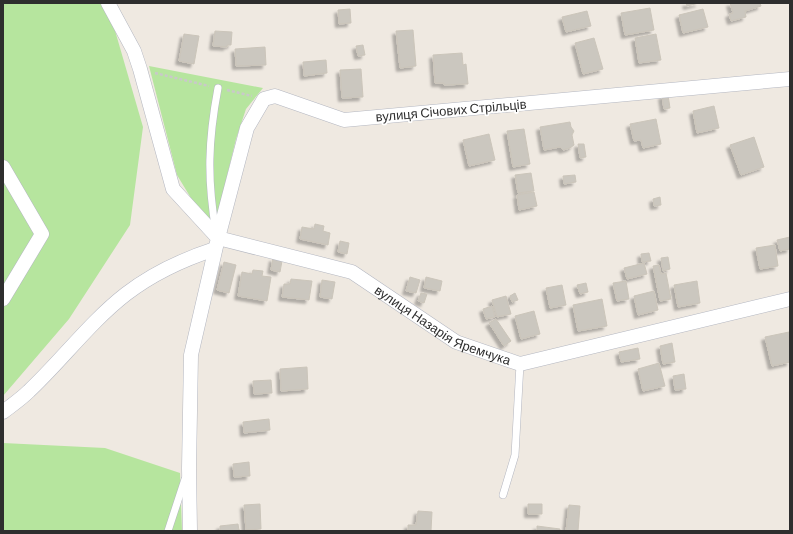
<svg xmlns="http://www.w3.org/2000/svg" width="793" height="534" font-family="Barlow,sans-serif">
<defs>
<filter id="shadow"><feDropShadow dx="-3.5" dy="3.5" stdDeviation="1" flood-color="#0004"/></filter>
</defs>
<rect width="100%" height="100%" fill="#efe9e1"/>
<path fill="#b6e59e" d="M3 3H107L143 127 130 225 69 319 3 396Z
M149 66 263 88 246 109 236 139 217 217 211 220 197 208 177 175Z
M3 443 105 448 180 473 182 531H3Z"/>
<path fill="#cbc7bf" stroke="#cbc5ba" filter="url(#shadow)" d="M686 3H699L687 6Z
M730 3H760L761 6 745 11 746 17 731 21 729 14 733 13Z
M650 8 654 30 625 35 621 13Z
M350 9 351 23 339 24 338 10Z
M703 9 708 27 683 33 679 15Z
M587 11 591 26 566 32 562 17Z
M413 30 416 66 400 68 396 31Z
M215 31 232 32 231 45H227V47L213 46Z
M184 34 199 36 194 64 179 61Z
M656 34 661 60 639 63 635 38Z
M594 38 603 69 583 74 575 43Z
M363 45 365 55 358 56 356 46Z
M265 47 266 65 236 66 235 49Z
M462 53 463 65 466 64 468 84 444 85V83H435L433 55Z
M326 60 327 73 304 76 303 62Z
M361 69 363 97 342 98 340 70Z
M668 95 670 108 664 109 662 96Z
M714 106 719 128 697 133 693 111Z
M656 119 661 144 643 148 641 140 634 141 630 124Z
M570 122 571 127 574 131 572 135 574 145 570 148 563 150 560 147 544 150 540 127Z
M524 129 530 164 513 167 507 131Z
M489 134 495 160 469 166 463 140Z
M754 137 764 167 741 175 730 145Z
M578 144H584L586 157 580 158Z
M531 173 534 191 518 193 515 175Z
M575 175 576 182 564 184 563 176Z
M534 192 537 206 519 210 517 195Z
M660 197 661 205 654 206 653 199Z
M315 224 324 226 323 231 330 233 328 245 300 239 302 227 314 229Z
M790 237V249L780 251 777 240Z
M340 241 349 243 347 254 338 252Z
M775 245 778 266 760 269 756 248Z
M649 253 651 261 642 262 641 254Z
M668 257 670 269 663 271 661 258Z
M273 258 282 261 280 272 271 270Z
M224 262 236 265 229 293 217 290Z
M644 263 647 274 627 279 624 268Z
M659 265 661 274 666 273 671 299 660 301 653 266Z
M253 270 263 271 262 276 271 277 267 301 238 296 242 272 252 274Z
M410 277 420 280 416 293 406 291Z
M426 277 442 281 440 291 424 288Z
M291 279 312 281 309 300 282 297 284 284H290Z
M322 280 335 282 332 299 320 297Z
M626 281 629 299 617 301 613 283Z
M697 281 700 303 678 307 674 285Z
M586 283 588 292 580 294 577 285Z
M562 285 566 305 550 308 546 288Z
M654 291 658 310 638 315 634 296Z
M421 293 427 294 424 303 418 301Z
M515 293 518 300 512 302 510 296Z
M506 296 511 314 497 317 492 300Z
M602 299 607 326 578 331 573 305Z
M492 306 495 317 486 319 483 309Z
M534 311 540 334 521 339 515 316Z
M496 319 511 341 504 346 489 323Z
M789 332 790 362 772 366 765 337Z
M672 343 675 362 663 364 660 346Z
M638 348 640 359 621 362 619 352Z
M659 363 665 386 643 391 638 369Z
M307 367 308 389 281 391 280 369Z
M684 374 686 389 675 390 673 376Z
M271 380 272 393 254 394 253 381Z
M269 419 270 430 244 433 243 422Z
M249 462 250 476 234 477 233 464Z
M260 504 261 529 246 530 244 505Z
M528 504H542V514H528Z
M569 505 580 506 578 531H566Z
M418 511 432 512 431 531H408V525H416Z
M238 524 239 530 243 531H220V526Z
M537 526 560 529V531H537Z"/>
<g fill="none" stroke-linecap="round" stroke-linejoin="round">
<defs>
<path id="service" d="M216 232C207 179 208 141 218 88
M503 495 515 455 520 364
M168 531 185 479"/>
<g id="minor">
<path d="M108 3 134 51 140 69 173 189 218 238 191 355 189 468 190 531"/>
<path id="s1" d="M790 79 344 120 275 96 264 99 247 128 218 238 352 272 456 342 520 364 790 299"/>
<path d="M3 167 42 234 3 299"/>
<path d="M3 412C12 405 21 399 29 391 62 360 90 322 126 294 152 274 184 259 215 249"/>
</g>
</defs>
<use href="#service" stroke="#b4b7c1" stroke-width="8"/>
<use href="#minor" stroke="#b4b7c1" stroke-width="15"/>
<path stroke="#c9c9c9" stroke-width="2.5" stroke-dasharray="3 2" stroke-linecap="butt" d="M155 73 209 86
M227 90 252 96"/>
<use href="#service" stroke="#fff" stroke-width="7"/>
<use href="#minor" stroke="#fff" stroke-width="14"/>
</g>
<g text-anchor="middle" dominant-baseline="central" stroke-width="3.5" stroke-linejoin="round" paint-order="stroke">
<g font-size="13" fill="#2e2e2e" stroke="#fff">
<text transform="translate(451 110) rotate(-5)">вулиця Січових Стрільців</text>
<text stroke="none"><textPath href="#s1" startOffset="924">вулиця Назарія Яремчука</textPath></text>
</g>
</g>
<rect width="793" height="534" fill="none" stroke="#2e2e2e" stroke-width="8"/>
</svg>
